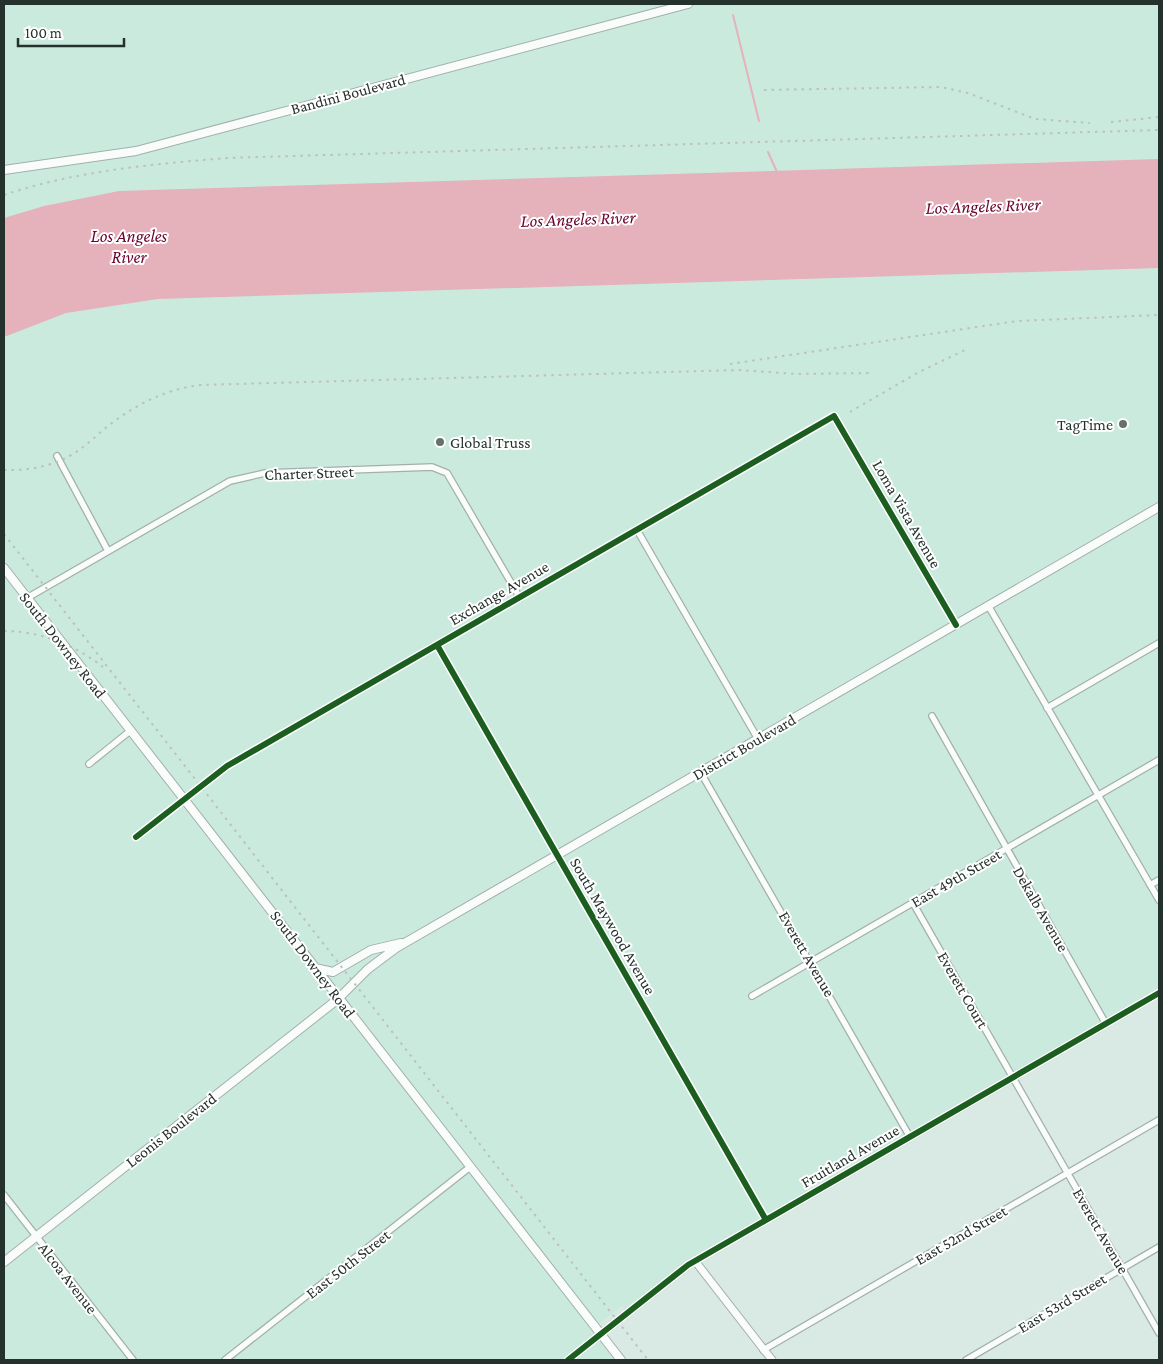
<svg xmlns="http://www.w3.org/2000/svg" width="1163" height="1364" font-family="'Crimson Pro',serif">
<rect width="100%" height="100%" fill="#d8eae3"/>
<path fill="#cbeade" d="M4 4H1159V994L700 1259 629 1314 622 1306 592 1329 617 1360H4Z"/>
<path fill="#e5b1bb" d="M1159 159V268L158 299 66 313 4 337V218L44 206 119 191Z"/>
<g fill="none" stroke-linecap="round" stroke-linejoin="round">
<path stroke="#e5b1bb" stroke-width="2" d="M733 15 759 121
M768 152 777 172"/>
<defs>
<path id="minor" d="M57 456 108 551
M637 530 758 739
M27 598 230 481 265 473 432 467 447 473 520 598
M989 607 1159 900
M437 645 766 1220
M1047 708 1159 643
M932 716 1106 1024
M89 764 130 731
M701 773 910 1137
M136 837 227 766 834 416 956 625
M1150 885 1159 880
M913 903 1159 1333
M752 996 1159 760
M4 1195 133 1360
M763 1350 1159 1120
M225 1360 470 1167
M966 1360 1159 1247"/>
<path id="tertiary" d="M695 1261 772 1360
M568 1360 688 1265 1159 993"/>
<path id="secondary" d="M4 170 136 151 688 4
M4 568 621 1360
M315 968 333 972 371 950 401 943
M4 1262 338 999 368 969 396 948 1159 507"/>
</defs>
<use href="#minor" stroke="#a2b0aa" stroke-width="8"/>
<use href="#tertiary" stroke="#a2b0aa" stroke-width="9"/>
<use href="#secondary" stroke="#a2b0aa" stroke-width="10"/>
<use href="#minor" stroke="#f9fcfb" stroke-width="5.5"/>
<use href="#tertiary" stroke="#f9fcfb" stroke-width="7"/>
<use href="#secondary" stroke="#f9fcfb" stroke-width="8"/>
<path stroke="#bcc0be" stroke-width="2" stroke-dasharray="2.5 5" stroke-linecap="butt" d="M764 90 941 87 968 93 1035 119 1090 123
M1111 122 1159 117
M4 195C75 171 153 164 227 158L1159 130
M730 364 1017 321 1159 315
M850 412 919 372 967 349
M4 470C31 471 61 465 83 447 94 439 104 428 116 420 141 402 168 389 200 385L739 370 796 374 872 373
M4 534 648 1360
M4 631C40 631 75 645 103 667"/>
<defs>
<path id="cycleway" d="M437 645 766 1220
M136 837 227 766 834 416 956 625
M568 1360 688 1265 1159 993"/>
</defs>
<use href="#cycleway" stroke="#fff" stroke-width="9"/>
<use href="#cycleway" stroke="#1b5e20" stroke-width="6"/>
</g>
<g fill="#64726d" stroke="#fff" stroke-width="2">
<circle cx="1123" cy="424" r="5"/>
<circle cx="440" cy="442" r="5"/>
</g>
<g text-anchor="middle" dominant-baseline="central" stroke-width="4" stroke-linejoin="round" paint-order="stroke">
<g font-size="16" fill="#25312d" stroke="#fff">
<text transform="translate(348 94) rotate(-15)">Bandini Boulevard</text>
<text transform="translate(309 473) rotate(-2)">Charter Street</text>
<text transform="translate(907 514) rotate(60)">Loma Vista Avenue</text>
<text transform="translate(499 593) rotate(-30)">Exchange Avenue</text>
<text transform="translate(63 645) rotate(52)">South Downey Road</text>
<text transform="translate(744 747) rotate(-30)">District Boulevard</text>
<text transform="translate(956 878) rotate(-30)">East 49th Street</text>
<text transform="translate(1041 909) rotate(60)">Dekalb Avenue</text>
<text transform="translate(613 926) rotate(60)">South Maywood Avenue</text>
<text transform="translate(807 954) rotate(60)">Everett Avenue</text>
<text transform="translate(313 964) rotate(53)">South Downey Road</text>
<text transform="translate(963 990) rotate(60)">Everett Court</text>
<text transform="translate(171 1130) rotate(-38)">Leonis Boulevard</text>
<text transform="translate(850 1156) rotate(-30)">Fruitland Avenue</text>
<text transform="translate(1101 1231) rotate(60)">Everett Avenue</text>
<text transform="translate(961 1235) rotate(-30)">East 52nd Street</text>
<text transform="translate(348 1264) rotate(-38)">East 50th Street</text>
<text transform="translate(68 1278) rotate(52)">Alcoa Avenue</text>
<text transform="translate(1062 1303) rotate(-31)">East 53rd Street</text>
</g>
<g font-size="16" fill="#25312d" stroke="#fff" text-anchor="end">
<text x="1113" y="424">TagTime</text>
<text x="450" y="442" text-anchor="start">Global Truss</text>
</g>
<g font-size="18" font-style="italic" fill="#69032c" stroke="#fff">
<text transform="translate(983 206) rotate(-2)">Los Angeles River</text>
<text transform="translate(578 219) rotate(-2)">Los Angeles River</text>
<text x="129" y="236">Los Angeles<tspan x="129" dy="21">River</tspan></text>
</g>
</g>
<rect width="1163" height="1364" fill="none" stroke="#25312d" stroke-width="10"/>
<path d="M18 38v8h106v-8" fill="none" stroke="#25312d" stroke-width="2.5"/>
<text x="25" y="38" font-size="15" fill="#25312d" stroke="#ffffff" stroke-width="4" paint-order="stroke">100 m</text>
</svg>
